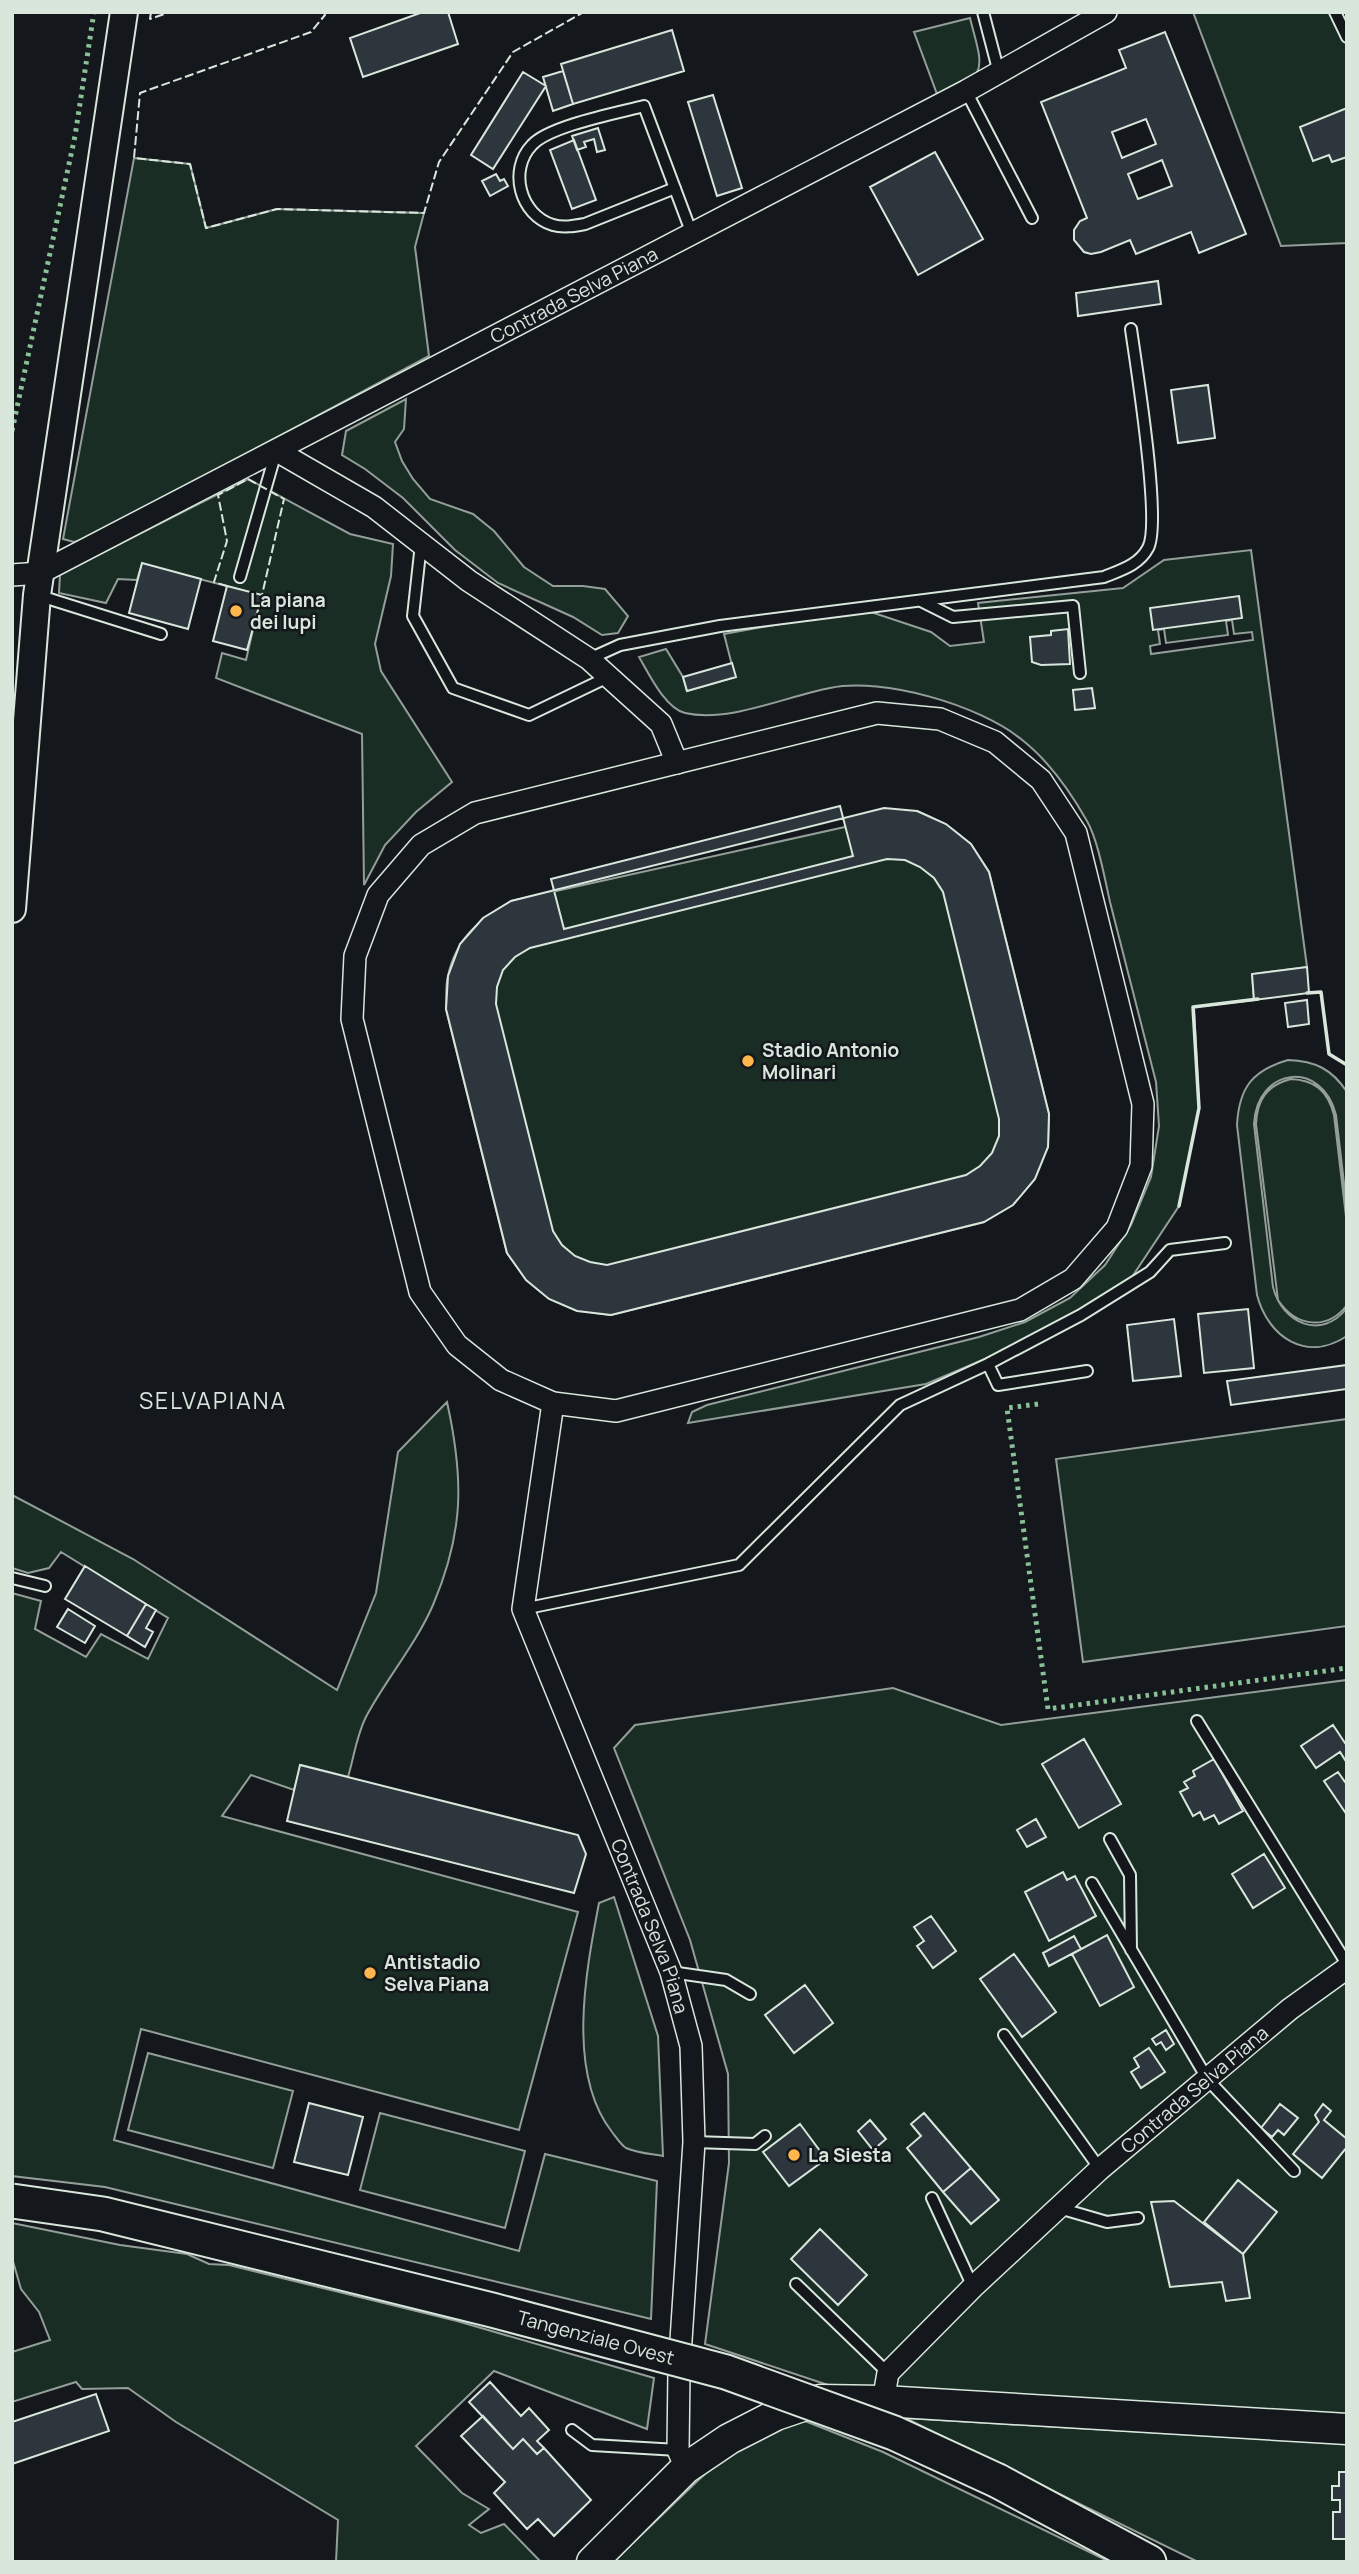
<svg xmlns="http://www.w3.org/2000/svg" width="1359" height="2574" font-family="Manrope,sans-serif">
<rect width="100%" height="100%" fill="#14181c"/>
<path fill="#1a2d24" stroke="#939e99" stroke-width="2" fill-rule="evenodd" d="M1193 12H1347V243L1281 246Z
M970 18C982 66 992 78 937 94L914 32Z
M134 158 190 164 206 228 277 209 424 213 415 247 429 356 89 538 74 542 63 539Z
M406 399 404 429 395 442 402 461 413 479 430 499 473 514 494 531 524 567 553 586H583L605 589 628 616 618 633 602 635 573 617 498 583 455 550 403 498 365 469 342 455 346 431Z
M248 479 350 534 393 544 391 576 375 644 381 671 452 782 416 812 385 845 364 885 362 734 216 678 222 653 246 660 261 595 142 564 137 580 118 579 106 603 59 593 60 574Z
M1251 550 1307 967 1252 974 1254 1000 1194 1007 1199 1108 1179 1206 1132 1277 1072 1316 999 1353 926 1384 688 1423 692 1412 707 1405 979 1337 1025 1322 1070 1298 1105 1265 1131 1225 1151 1177 1159 1126 1156 1082C1141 1022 1125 962 1110 902 1105 880 1098 840 1087 821 1070 791 1048 760 1021 739 979 705 883 677 830 688 787 696 729 723 685 713 665 708 649 674 639 657L666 649 683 677 687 691 735 677 724 634 862 609 931 632 950 646 984 642 978 603 1123 588 1164 560ZM1232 620 1234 634 1252 632 1253 640 1151 654 1150 646 1160 644 1158 630 1164 629 1166 643 1228 635 1226 621Z
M917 811C955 827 966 837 989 872L1049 1114 1048 1147 984 1222 611 1315C555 1308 539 1298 507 1253L446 1009C447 998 445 986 448 976 456 938 480 919 511 901Z
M1288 1060C1315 1061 1332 1069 1347 1092V1209L1336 1115C1322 1059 1257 1067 1254 1124L1273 1287C1282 1323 1321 1341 1347 1308V1336C1306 1363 1268 1337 1257 1295L1237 1125C1239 1087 1253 1070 1288 1060Z
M1291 1079C1315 1080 1328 1091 1334 1115L1347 1225V1305C1327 1331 1296 1327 1278 1300L1256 1124C1257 1100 1267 1085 1291 1079Z
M447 1402C464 1479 464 1532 433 1605 416 1644 387 1678 367 1715 357 1733 354 1757 348 1777L301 1765 294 1790 251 1775 222 1816 578 1912 519 2130 141 2029 114 2140 519 2251 545 2154 657 2181 651 2319 105 2187 12 2176V1593L41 1601 35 1629 86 1657 101 1634 148 1659 168 1618 61 1552 49 1568 28 1573 12 1568V1495L133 1559 337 1690 376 1593 398 1452Z
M1347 1419V1626L1083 1662 1056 1459Z
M1347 1680V2415L834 2387 705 2344 729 2163 728 2074 690 1940 614 1748 635 1725 893 1688 1001 1725Z
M614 1897 658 2036 663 2156C652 2154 637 2153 626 2148 621 2145 616 2137 612 2132 566 2073 586 1971 599 1903Z
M148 2053 293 2091 273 2168 128 2130Z
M380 2113 525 2151 505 2228 360 2190Z
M12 2223 120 2245 187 2254 209 2264 229 2265 457 2321 654 2378 647 2429 494 2371 416 2446 462 2493 489 2509 469 2525 481 2533 504 2524 541 2562H336L338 2520 176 2422 128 2388 82 2389 76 2382 12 2402V2352L50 2340 39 2312 21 2289 12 2258Z
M905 2418 1347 2444V2562H1198Z
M800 2419 883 2452 1110 2562H613L710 2469 760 2435Z"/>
<path fill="#2c363c" stroke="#d8e6dc" stroke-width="2" fill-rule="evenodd" d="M423 12H448L458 44 363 77 350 38Z
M672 30 684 71 573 104 561 64Z
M1165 32 1246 234 1199 253 1191 232 1136 254 1130 240 1101 252 1091 254 1084 252 1074 240V230L1080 221 1087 218 1041 102 1126 68 1119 50ZM1146 119 1156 144 1122 158 1112 132ZM1162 160 1172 186 1138 199 1128 174Z
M563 71 573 104 553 111 543 77Z
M523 72 546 86 493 169 471 155Z
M713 95 742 188 717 196 688 102Z
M1347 108V157L1332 162 1329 155 1313 161 1300 127Z
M598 128 605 150 597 152 594 139 584 142 586 147 577 150 572 136Z
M574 140 596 200 572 209 550 150Z
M935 152 983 239 918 275 870 187Z
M496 174 500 181 504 179 508 186 490 196 482 181Z
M1158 281 1161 304 1078 316 1076 293Z
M1208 385 1215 438 1178 443 1171 390Z
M142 563 201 579 188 629 129 613Z
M227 586 262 595 247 650 213 641Z
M1239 596 1242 618 1153 630 1150 608Z
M1068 629 1070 664 1041 665 1032 662 1030 637 1051 635V631Z
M732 663 736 677 687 691 683 677Z
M1092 688 1095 708 1075 710 1073 690Z
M840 806 853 856 564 929 551 879Z
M884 808 917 811 946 824 971 844 989 872 1049 1114 1048 1147 1035 1179 1013 1205 984 1222 611 1315 577 1311 549 1299 526 1280 507 1253 446 1009 448 976 460 944 483 918 511 901ZM887 859 905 860 920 867 934 878 943 892 999 1119V1136L992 1153 980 1166 966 1175 607 1265 590 1262 575 1256 562 1245 553 1231 496 1004 497 987 503 970 515 957 530 948Z
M1307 967 1309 993 1254 1000 1252 974Z
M1307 1000 1309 1024 1288 1027 1285 1003Z
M1248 1309 1254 1368 1204 1373 1198 1314Z
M1174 1319 1181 1376 1133 1381 1127 1325Z
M1347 1365V1389L1231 1405 1227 1381Z
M85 1566 146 1604 127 1636 65 1599Z
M146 1604 156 1610 146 1628 153 1632 145 1647 127 1636Z
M68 1609 95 1626 85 1643 57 1627Z
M1333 1725 1347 1746V1763L1340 1752 1316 1768 1301 1746Z
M1084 1739 1121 1804 1079 1828 1042 1764Z
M1214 1759 1243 1811 1219 1824 1214 1815 1204 1820 1200 1812 1193 1816 1180 1792 1188 1788 1184 1782 1195 1776 1193 1771Z
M300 1765 578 1835 586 1854 574 1893 287 1821Z
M1338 1772 1345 1782 1347 1781V1815L1324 1781Z
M1036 1819 1046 1837 1027 1847 1017 1830Z
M1264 1854 1285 1888 1253 1908 1232 1874Z
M1063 1872 1067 1880 1075 1876 1096 1916 1049 1941 1025 1892Z
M931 1916 956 1951 933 1968 917 1946 924 1941 914 1927Z
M1107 1935 1134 1987 1100 2006 1072 1954Z
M1074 1936 1081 1949 1049 1966 1043 1953Z
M1014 1954 1056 2012 1022 2037 980 1979Z
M805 1985 833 2023 794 2053 765 2015Z
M1166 2030 1174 2044 1166 2050 1161 2042 1156 2045 1152 2039Z
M1149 2048 1165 2072 1141 2088 1131 2072 1139 2067 1134 2058Z
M309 2103 363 2117 348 2175 294 2162Z
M1280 2104 1298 2118 1284 2135 1278 2130 1272 2137 1261 2128Z
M1323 2104 1331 2111 1324 2120 1347 2139V2147L1322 2178 1293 2154 1319 2122 1315 2115Z
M924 2113 971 2168 943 2192 907 2148 921 2136 911 2124Z
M870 2120 886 2139 873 2150 858 2131Z
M800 2124 826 2159 789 2186 763 2152Z
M971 2168 999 2200 971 2224 943 2192Z
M1238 2180 1277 2212 1243 2254 1204 2222Z
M1174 2201 1243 2254 1250 2298 1226 2301 1222 2282 1170 2287 1151 2202Z
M820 2229 867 2275 838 2305 791 2259Z
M490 2382 521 2416 529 2408 549 2430 537 2441 544 2448 537 2454 523 2439 513 2449 469 2402Z
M96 2394 109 2431 12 2464V2422Z
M483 2416 513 2449 523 2439 537 2454 544 2448 591 2500 554 2536 538 2519 527 2529 494 2493 505 2482 461 2436Z
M1339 2472H1347V2539H1333V2512H1340V2500H1332V2486H1339Z"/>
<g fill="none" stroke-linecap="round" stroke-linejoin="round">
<defs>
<path id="service" d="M983 12 999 73
M1335 12 1347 37
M966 91 1032 218
M675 188 585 224C574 226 563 228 553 225 520 215 508 170 532 145 549 126 617 113 644 106L692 234
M421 544 413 616 453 688 529 715 608 677
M240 577 276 452
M37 595 161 634
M921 601 953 617 1073 606 1080 673
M589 659 620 645 720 626 1104 577C1121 570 1139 565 1148 548 1162 523 1136 365 1131 329
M988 1364 998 1385 1087 1371
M12 1578 45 1586
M523 1609 739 1565 900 1405 988 1364 1081 1315 1150 1272 1170 1250 1225 1243
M1197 1721 1347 1964
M1110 1839 1130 1875 1131 1950
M1092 1883 1208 2080 1294 2171
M671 1972 726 1980 750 1994
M1004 2035 1100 2169
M694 2142 755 2144 765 2136
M932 2198 973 2287
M1059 2208 1107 2222 1138 2218
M796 2284 888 2373
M572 2430 592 2445 678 2450"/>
<g id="minor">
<path d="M277 451 374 507 469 581 589 659 661 724 677 763"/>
<path id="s1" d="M12 575 40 573 966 91 1106 12"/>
<path d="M877 713 940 719 995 742 1041 780 1076 833 1143 1104 1141 1166 1117 1228 1073 1279 1020 1310 616 1411 553 1403 501 1380 457 1345 420 1292 352 1019 355 956 378 895 421 845 475 813Z"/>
<path id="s2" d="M553 1403 523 1609 671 1972 691 2046 694 2142 679 2371 678 2450 686 2468"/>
<path id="s3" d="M883 2401 888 2373 973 2287 1100 2169 1290 2009 1347 1968"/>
</g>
<path id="tertiary" d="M12 909 37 595 124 12"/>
<path id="secondary" d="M592 2562 686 2468 729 2439 776 2415 820 2400 883 2401 1347 2429"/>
<path id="primary" d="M998 2481 1149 2562"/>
</defs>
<use href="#service" stroke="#d8e6dc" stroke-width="14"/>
<use href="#minor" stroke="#d8e6dc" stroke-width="24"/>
<use href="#tertiary" stroke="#d8e6dc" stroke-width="30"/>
<use href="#secondary" stroke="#d8e6dc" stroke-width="33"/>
<use href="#primary" stroke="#d8e6dc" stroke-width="37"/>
<use href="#service" stroke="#14181c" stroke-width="10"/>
<use href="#minor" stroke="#14181c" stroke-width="21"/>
<use href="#tertiary" stroke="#14181c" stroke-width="26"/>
<use href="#secondary" stroke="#14181c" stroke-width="30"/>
<use href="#primary" stroke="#14181c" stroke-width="33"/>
<defs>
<g id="primary-bridge">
<path id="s4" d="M12 2201 103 2214 492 2310 726 2372 894 2433 998 2481"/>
</g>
</defs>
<use href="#primary-bridge" stroke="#d8e6dc" stroke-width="37" stroke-linecap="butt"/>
<use href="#primary-bridge" stroke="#14181c" stroke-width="33"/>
<path stroke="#8ac095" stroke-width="5" stroke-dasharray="3.5 5" stroke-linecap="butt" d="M12 431 75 136 94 12
M1038 1404 1007 1408 1048 1709 1347 1668"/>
<path stroke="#d8e6dc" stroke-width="2" stroke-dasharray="9 3.5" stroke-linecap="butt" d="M151 12 150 19 170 12
M324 12 325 15 311 32 140 93 134 158 190 164 206 228 277 209 424 213 439 162 513 52 584 12
M227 586 214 582 227 541 218 495 248 479 284 499 262 595"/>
<path stroke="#d8e6dc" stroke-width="3.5" d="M1307 993 1321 992 1329 1054 1347 1065
M1179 1206 1199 1108 1193 1007 1258 999"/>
</g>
<g fill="#ffb74d" stroke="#14181c" stroke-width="2.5">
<circle cx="236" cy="611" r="7"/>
<circle cx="748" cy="1061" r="7"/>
<circle cx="370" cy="1973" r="7"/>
<circle cx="794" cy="2155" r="7"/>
</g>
<g text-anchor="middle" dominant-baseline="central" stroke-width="5" stroke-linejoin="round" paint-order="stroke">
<g font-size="19" fill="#d8e6dc" stroke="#14181c">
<text stroke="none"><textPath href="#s1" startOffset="630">Contrada Selva Piana</textPath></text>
<text stroke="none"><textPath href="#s2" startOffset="550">Contrada Selva Piana</textPath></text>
<text stroke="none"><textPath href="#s3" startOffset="446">Contrada Selva Piana</textPath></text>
<text stroke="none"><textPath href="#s4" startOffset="600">Tangenziale Ovest</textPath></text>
</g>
<g font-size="19" font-weight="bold" fill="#d8e6dc" stroke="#14181c" text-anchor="start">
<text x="250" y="600">La piana<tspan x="250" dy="22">dei lupi</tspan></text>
<text x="762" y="1050">Stadio Antonio<tspan x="762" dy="22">Molinari</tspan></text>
<text x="384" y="1962">Antistadio<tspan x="384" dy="22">Selva Piana</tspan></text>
<text x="808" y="2155">La Siesta</text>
</g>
<g font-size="23" letter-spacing="2" fill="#d8e6dc" stroke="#14181c">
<text x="213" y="1400">SELVAPIANA</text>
</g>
</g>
<rect width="1359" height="2574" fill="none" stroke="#d8e6dc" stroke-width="28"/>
</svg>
